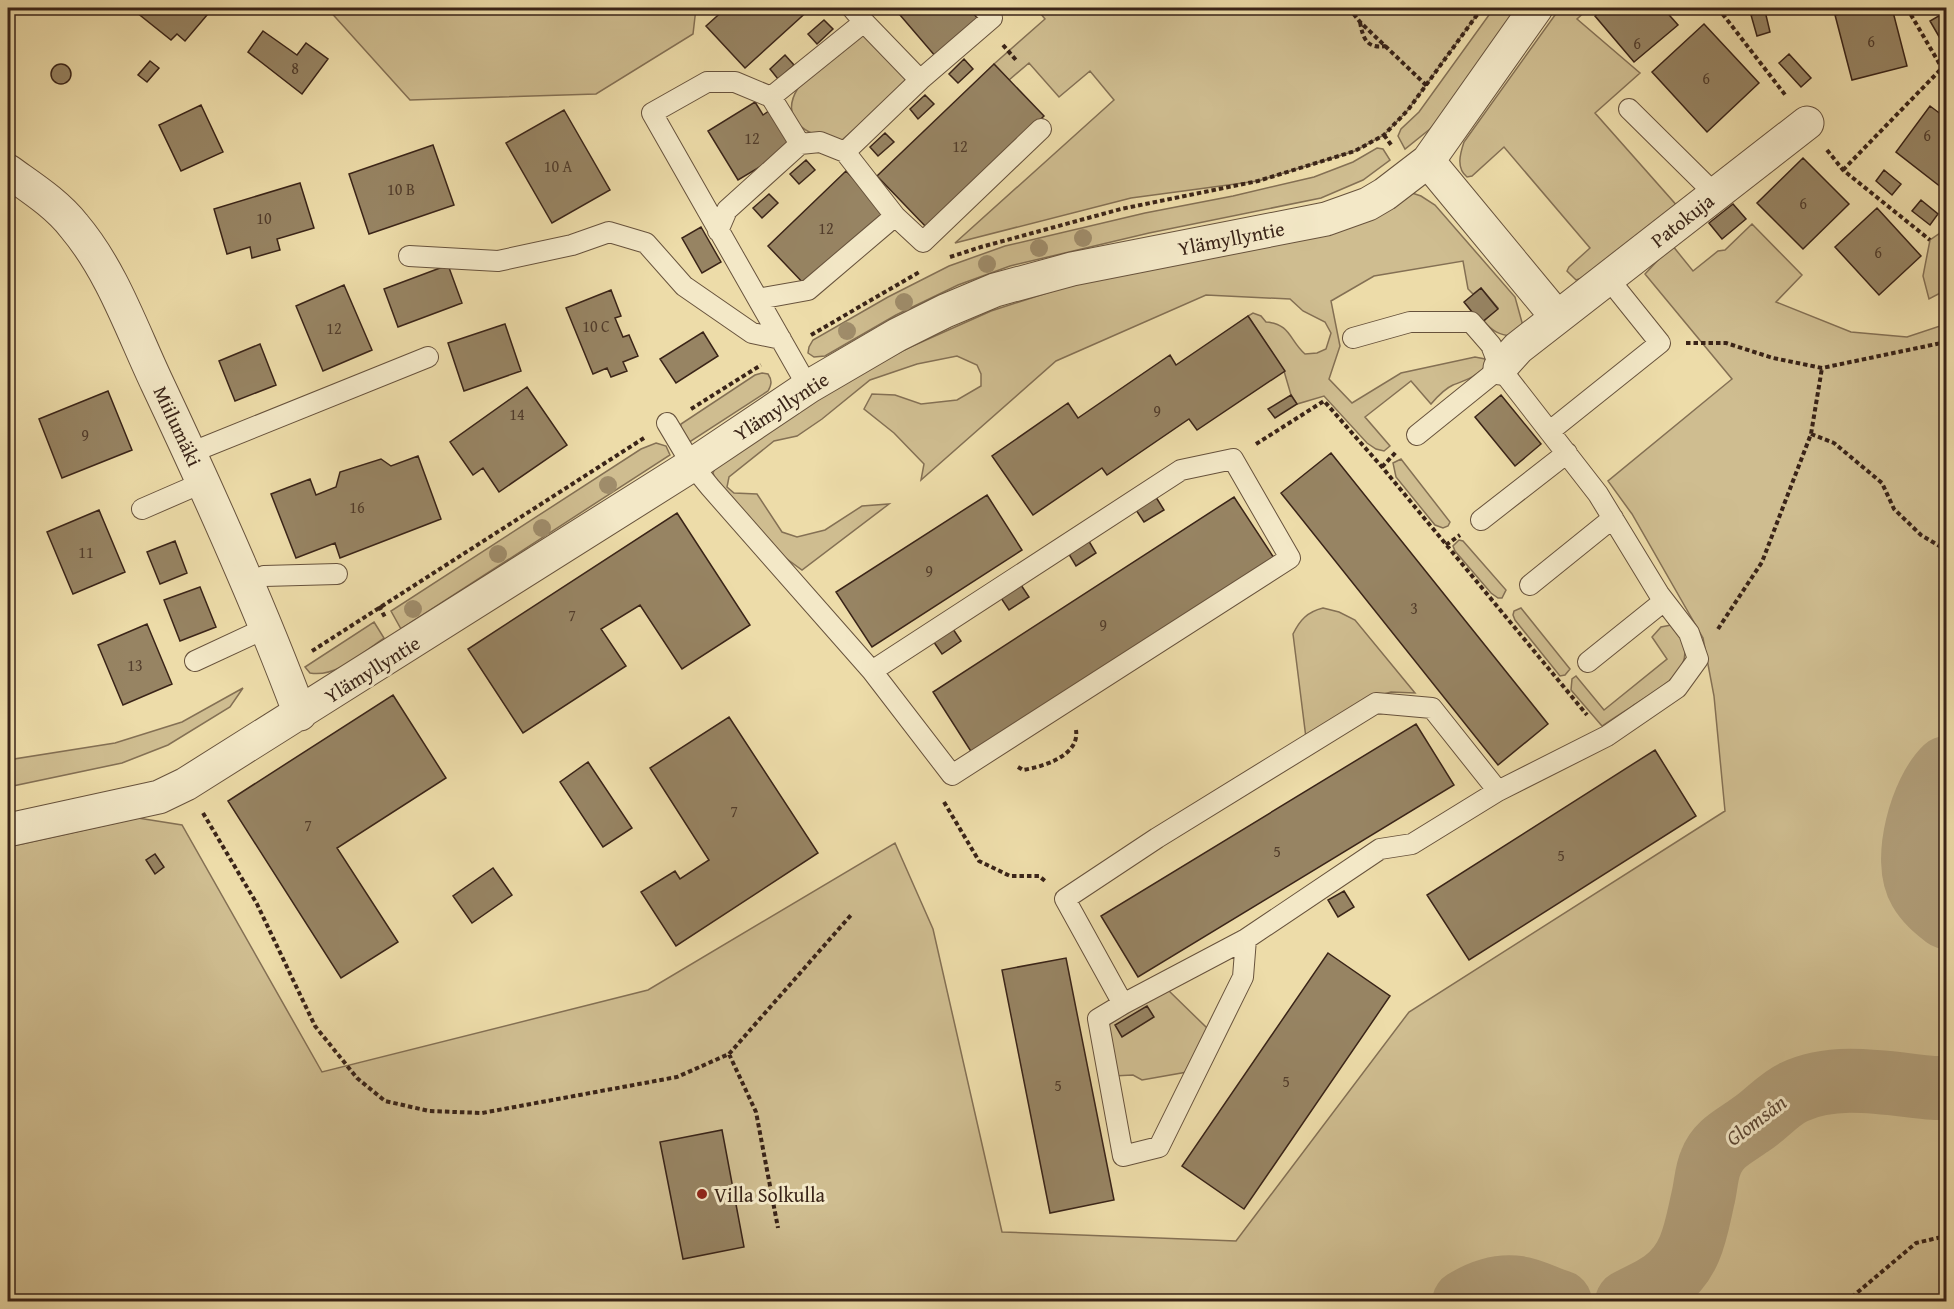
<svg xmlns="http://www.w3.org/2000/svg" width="1954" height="1309" font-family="'Gentium Book Plus',serif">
<rect width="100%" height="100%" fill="#eddca9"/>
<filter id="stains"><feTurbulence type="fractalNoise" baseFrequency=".00333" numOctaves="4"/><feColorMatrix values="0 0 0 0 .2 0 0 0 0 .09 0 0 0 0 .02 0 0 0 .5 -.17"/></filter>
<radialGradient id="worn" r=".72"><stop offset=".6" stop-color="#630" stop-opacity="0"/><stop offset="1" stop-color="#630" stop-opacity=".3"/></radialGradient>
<path fill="#cfbd90" stroke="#847054" stroke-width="1.5" d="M327 8H696L693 34 596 94 410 100Z
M1036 8H1482L1408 110 1384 135 1355 151 1258 181 1131 198 955 243 1114 100 1090 71 1059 97 1029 63 1009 80 994 64 1045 19Z
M1494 8H1520L1446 111 1430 129 1405 149 1398 136 1401 129 1419 112Z
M1560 8H1589L1577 19 1640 73 1595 113 1679 208 1585 277 1576 280 1567 271 1569 267 1590 248 1504 147 1472 176 1467 177C1456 168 1460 154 1464 142Z
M866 34 873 39 908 82 842 140C812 139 777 122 798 88L859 36Z
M1377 148 1383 149 1390 160 1363 180 1321 198 1149 233 1010 266 958 285 896 315 825 356 814 357 808 353 809 347 813 340 888 297 949 266 1005 246 1145 213 1233 196 1314 177 1353 162Z
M1412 193 1421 196 1435 205 1515 297 1523 326 1512 336C1499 335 1492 331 1484 321L1498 308 1481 288 1473 294 1468 289 1463 261 1374 276 1331 301 1340 346 1329 379 1352 403 1401 373 1475 357 1485 359 1486 366C1476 377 1466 380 1453 385 1444 389 1437 397 1431 404L1411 381 1365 417 1390 446 1384 451 1376 449 1367 443 1324 396 1297 404 1291 395 1284 371 1248 316 1253 313 1261 316 1266 322C1291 324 1289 340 1305 354L1317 353 1326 349 1331 333 1325 322 1303 311 1290 299 1206 295 1056 361 921 480 924 464 894 433 864 409 872 394 895 395 921 404 957 400 981 386V374L977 365 957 356 917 364 870 380 822 419 797 436 774 441 729 477 727 487 734 493 757 494 782 532 797 537 825 530 862 506 889 504 802 570 765 543 717 484 713 473 716 465 843 383 908 348 991 311 1084 281Z
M1752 224 1802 275 1776 302 1851 332 1907 337 1946 324V1301H8V847L138 818 182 825 322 1072 648 990 895 843 933 929 1002 1232 1236 1241 1409 1012 1725 811 1714 696 1703 638 1632 514 1608 481 1732 379 1645 274 1672 245 1693 271 1718 251 1725 250Z
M1946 229V290L1929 299 1923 276 1930 240Z
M762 373 768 374C772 380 772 384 768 391L688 443 680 431 681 424 755 375Z
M656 443 666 446 670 455 401 629 391 611 641 449Z
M1401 459 1450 522 1448 526 1443 528 1435 525 1396 477 1393 463Z
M1459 540 1463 541 1506 590 1502 598H1498L1491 593 1455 551 1453 546Z
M1323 608 1339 612 1355 620 1415 693 1391 692 1366 699 1306 738 1293 634C1300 620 1307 612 1323 608Z
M1521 608 1570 669 1565 675 1560 676 1515 620 1513 615 1514 611Z
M374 622 384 638C363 652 337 678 310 673L305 667Z
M1671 625C1677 629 1679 634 1682 640 1695 669 1662 687 1642 700 1628 709 1615 717 1602 726L1571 690 1572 679 1576 676 1604 710 1667 659 1652 637 1661 627Z
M243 688 230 707 168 745 122 763 8 787V760L115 743 182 722Z
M1167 989 1207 1028 1187 1072 1142 1080 1133 1075 1113 1076 1105 1027Z"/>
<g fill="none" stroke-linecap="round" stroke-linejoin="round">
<path stroke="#b09d78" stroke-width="64" d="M1946 768C1922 791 1902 860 1920 890 1927 902 1936 909 1946 917
M1464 1302C1480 1292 1499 1285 1519 1288 1533 1290 1546 1298 1560 1302
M1627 1302C1639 1295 1653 1290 1663 1282 1692 1262 1696 1229 1703 1198 1706 1186 1706 1173 1711 1162 1718 1143 1735 1136 1750 1125 1766 1115 1777 1100 1794 1092 1836 1072 1889 1084 1934 1088H1946"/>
</g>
<path fill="#978463" stroke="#3a2418" stroke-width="1.5" d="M131 8H213L185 41 177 34 171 40Z
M726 8H811L745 68 706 26Z
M894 8H969L979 20 936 57Z
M1605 8H1663L1678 25 1634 62 1595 16Z
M1864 8H1892L1907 66 1852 80 1835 15Z
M1765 11 1770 32 1757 36 1751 15Z
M1942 14 1946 22V36L1941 40 1930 21Z
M824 20 833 29 817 44 808 34Z
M1704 24 1759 83 1707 132 1652 72Z
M263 31 297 55 306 43 328 59 302 94 248 52Z
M1789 54 1811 78 1801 87 1779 63Z
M785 55 794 65 778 79 770 69Z
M964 59 973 69 958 83 949 74Z
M150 61 159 68 147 82 138 75Z
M51 74a10 10 0 1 1 20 0a10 10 0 1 1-20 0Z
M994 64 1044 116 927 228 877 176Z
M925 95 934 104 918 119 910 109Z
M755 102 763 115 773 108 796 145 738 180 708 131Z
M201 105 223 152 181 171 159 125Z
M1930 106 1946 118V191L1896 152Z
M564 110 610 190 552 223 506 143Z
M885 133 894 142 878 156 870 147Z
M433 145 454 205 369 234 349 174Z
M1803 158 1849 204 1803 249 1757 203Z
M806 160 815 170 799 184 790 174Z
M1884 170 1901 184 1892 195 1876 181Z
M846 171 885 211 806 286 768 246Z
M300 183 314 228 277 239 280 250 252 258 250 247 227 254 214 209Z
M769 194 778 203 762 218 753 208Z
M1921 200 1938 214 1930 225 1912 211Z
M1733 204 1746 219 1722 239 1709 223Z
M1877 208 1921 256 1879 295 1835 247Z
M701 227 721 262 702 273 682 238Z
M448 265 462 303 398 327 384 289Z
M344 285 372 350 323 371 296 306Z
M1481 288 1498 309 1481 323 1464 302Z
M611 290 621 316 615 318 623 337 629 335 638 356 623 362 627 371 611 377 607 368 593 374 566 308Z
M1248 316 1285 371 1197 430 1189 419 1107 475 1102 468 1033 515 992 456 1068 403 1078 418 1170 355 1176 365Z
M505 324 521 371 464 391 448 343Z
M703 332 718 356 676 383 660 359Z
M260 344 276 385 235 401 219 361Z
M527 387 567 445 499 492 483 468 473 475 450 442Z
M108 391 132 450 62 478 39 419Z
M1291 395 1297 404 1275 418 1268 409Z
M1501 395 1541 444 1515 466 1475 417Z
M1331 453 1548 724 1498 765 1281 493Z
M418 456 441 519 340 558 335 543 296 558 271 494 310 479 316 495 336 487 340 472 381 459 391 466Z
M1154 494 1164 510 1144 522 1134 507Z
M987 495 1022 550 872 647 836 592Z
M1234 497 1274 558 972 753 933 692Z
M99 510 125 572 73 594 47 532Z
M677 513 750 625 682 669 640 605 601 629 626 666 523 733 468 649Z
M1087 538 1096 553 1076 566 1067 551Z
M175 541 187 573 160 584 147 552Z
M1019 582 1029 597 1009 610 999 595Z
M200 587 216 627 180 641 164 600Z
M147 624 172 684 123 705 98 645Z
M951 626 961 641 942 654 931 638Z
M393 695 446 778 337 848 398 942 341 978 228 801Z
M729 717 818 853 676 946 641 892 675 871 680 879 709 860 650 768Z
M1416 724 1454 785 1138 977 1101 916Z
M1655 750 1696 816 1469 960 1427 895Z
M588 762 632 828 603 847 560 782Z
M155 854 164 867 155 874 146 860Z
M493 868 512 895 472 923 453 896Z
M1344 891 1354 907 1338 917 1328 900Z
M1328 953 1390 996 1244 1209 1182 1166Z
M1066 958 1114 1200 1050 1213 1002 970Z
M1147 1006 1154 1017 1122 1037 1115 1025Z
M722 1130 744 1247 683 1259 660 1142Z"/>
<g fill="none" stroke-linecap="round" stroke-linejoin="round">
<defs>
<path id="service" d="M920 80 992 18 983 8
M1629 109 1715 194
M800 144 820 142 845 152 895 216
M845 152 920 80 864 22
M718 231 727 210 800 144 771 97
M409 256 498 261 572 245 609 232 646 243 684 286 752 333 781 339
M758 299 808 290 895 216 923 242 1041 129
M1353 338 1410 322H1471L1491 345 1500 368 1598 494 1659 594 1689 633 1698 659 1677 688 1607 736 1498 791 1412 844 1380 849 1246 939 1123 1004 1065 899 1157 838 1376 703 1432 708 1498 791
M808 387 652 113 707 82H735L771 97 864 22 852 8
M667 423 692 465 710 487 872 671 952 775 1290 558 1233 459 1181 470 872 671
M1550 431 1660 343 1607 277
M1417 435 1500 368
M190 453 428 357
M142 509 204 482
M1481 520 1567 453
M247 584 264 576 337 574
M1530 585 1613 518
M195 661 266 628
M1588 662 1664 601
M1123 1004 1098 1019 1123 1156 1159 1147 1243 977 1246 939"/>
<path id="minor" d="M1428 161 1557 317
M8 171C30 187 56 203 74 226 112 271 132 330 157 383 208 491 258 601 300 714
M1500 368 1518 348 1807 123
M8 830 159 797 186 784 692 465 808 387 897 335 945 311 995 290 1072 269 1326 219 1368 204 1385 194 1428 161 1536 8"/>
</defs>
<use href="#service" stroke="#67523c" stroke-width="22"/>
<use href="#minor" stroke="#67523c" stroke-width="35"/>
<path stroke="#3a2418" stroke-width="4" stroke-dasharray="4.5 3" stroke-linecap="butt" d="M1349 8 1360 22 1426 85
M1718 8 1786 96
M1907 8 1946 75
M8 12 14 8
M1360 22C1363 39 1367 49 1386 46
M1003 45 1016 60
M1384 135 1392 146
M1827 150 1843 170 1930 240
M1843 170 1942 68
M950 257 981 247 1121 209 1258 181 1355 151 1384 135 1408 110 1482 8
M811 335 921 271
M1686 343H1726L1773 358 1822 368 1946 342
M691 409 761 365
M1811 434 1834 443 1882 483 1894 509 1921 535 1946 550
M1256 444 1324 401 1382 467 1587 715
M1382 467 1396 452
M1446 545 1460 535
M379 606 386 619
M1718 629 1762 562 1811 434 1822 368
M312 651 644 438
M1018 767 1023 770C1042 767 1080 756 1076 730
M944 802 979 861 1010 876H1039L1045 881
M203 813 257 904 315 1026 357 1078 385 1101 429 1111 482 1113 677 1077 729 1054 756 1112 778 1228
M729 1054 851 915
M1846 1302 1916 1243 1946 1236"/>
<use href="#service" stroke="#f3e8c7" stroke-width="20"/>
<use href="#minor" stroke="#f3e8c7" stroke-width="33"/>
</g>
<g fill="#9f8c6a">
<circle cx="1083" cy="238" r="9"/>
<circle cx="1039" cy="248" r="9"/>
<circle cx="987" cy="264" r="9"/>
<circle cx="904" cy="302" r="9"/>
<circle cx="847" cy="331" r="9"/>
<circle cx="608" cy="485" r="9"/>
<circle cx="542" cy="528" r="9"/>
<circle cx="498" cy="554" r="9"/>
<circle cx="413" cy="609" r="9"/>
</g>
<circle fill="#8f2418" stroke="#f3e8c7" stroke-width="2" cx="702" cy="1194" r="6"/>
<g text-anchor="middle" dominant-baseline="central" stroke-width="6" stroke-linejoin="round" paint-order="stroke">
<g font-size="16" fill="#513c2b">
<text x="1871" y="41">6</text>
<text x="1637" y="43">6</text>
<text x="295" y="68">8</text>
<text x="1706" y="78">6</text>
<text x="1927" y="135">6</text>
<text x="752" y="138">12</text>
<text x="960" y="146">12</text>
<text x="558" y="166">10 A</text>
<text x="401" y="189">10 B</text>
<text x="1803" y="203">6</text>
<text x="264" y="218">10</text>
<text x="826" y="228">12</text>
<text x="1878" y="252">6</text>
<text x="596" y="326">10 C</text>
<text x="334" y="328">12</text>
<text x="1157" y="411">9</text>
<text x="517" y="414">14</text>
<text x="85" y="435">9</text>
<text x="357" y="507">16</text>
<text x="86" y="552">11</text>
<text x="929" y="571">9</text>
<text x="1414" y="608">3</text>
<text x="572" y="615">7</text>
<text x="1103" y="625">9</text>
<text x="135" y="665">13</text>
<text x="734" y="811">7</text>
<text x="308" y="825">7</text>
<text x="1277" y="851">5</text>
<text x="1561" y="855">5</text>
<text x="1286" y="1081">5</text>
<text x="1058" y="1085">5</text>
</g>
<g font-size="20" fill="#3a2418" stroke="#f3e8c7">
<text transform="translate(1682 220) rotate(-38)">Patokuja</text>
<text transform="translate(1231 238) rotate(-11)">Ylämyllyntie</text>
<text transform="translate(781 406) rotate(-33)">Ylämyllyntie</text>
<text transform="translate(178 426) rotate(65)">Miilumäki</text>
<text transform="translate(372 669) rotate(-32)">Ylämyllyntie</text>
</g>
<g font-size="20" fill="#3a2418" stroke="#f3e8c7" text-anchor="start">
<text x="714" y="1194">Villa Solkulla</text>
</g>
<g font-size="21" font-style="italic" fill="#5d4835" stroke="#f3e8c7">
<text transform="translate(1756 1120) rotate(-37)">Glomsån</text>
</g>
</g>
<rect width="1954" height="1309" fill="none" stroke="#eddca9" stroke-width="30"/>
<rect x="9" y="9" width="1936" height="1291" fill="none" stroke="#3a2418" stroke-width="3"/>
<rect x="15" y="15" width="1924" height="1279" fill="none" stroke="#3a2418" stroke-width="1.5"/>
<rect width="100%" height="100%" filter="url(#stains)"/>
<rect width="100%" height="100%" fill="url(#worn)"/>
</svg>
